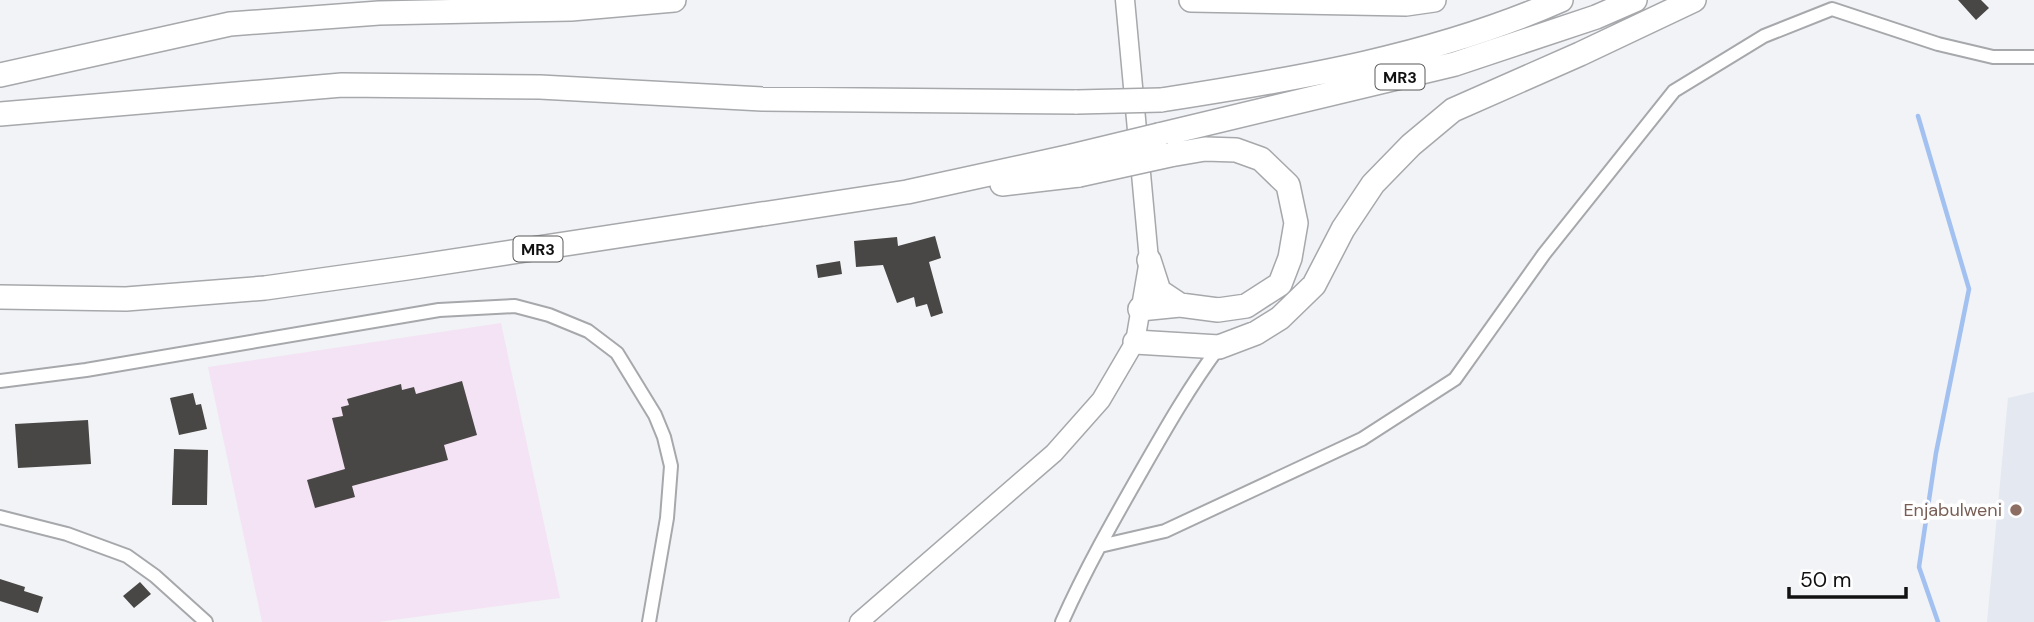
<svg xmlns="http://www.w3.org/2000/svg" width="2034" height="622" font-family="'DM Sans',sans-serif">
<rect width="100%" height="100%" fill="#f1f3f6"/>
<path fill="#e3e8f1" d="M2034 392V622H1987L2008 398Z"/>
<path fill="#f4e3f4" d="M501 323 560 598 378 622H262L208 367Z"/>
<g fill="none" stroke-linecap="round" stroke-linejoin="round">
<path stroke="#a2c1f1" stroke-width="4.5" d="M1918 116 1969 289 1936 453 1919 567 1938 622"/>
</g>
<path fill="#494745" d="M1958 0H1981L1989 8 1976 20Z
M935 236 941 258 929 262 943 313 931 317 927 304 916 307 914 297 897 303 883 265 856 267 854 241 897 237 898 246Z
M840 261 842 274 818 278 816 265Z
M462 381 477 435 444 445 448 460 352 486 355 497 315 508 307 480 345 469 332 418 343 416 341 407 349 405 347 399 401 384 402 390 414 387 416 394Z
M193 393 196 405 201 404 207 429 179 435 170 398Z
M88 420 91 464 18 468 15 424Z
M174 449 208 450 207 505H172Z
M0 579 25 587 24 591 43 597 38 613 0 601Z
M140 582 151 594 134 608 123 596Z"/>
<g fill="none" stroke-linecap="round" stroke-linejoin="round">
<defs>
<path id="street" d="M0 381 86 370 439 310 515 306 549 315 588 331 617 353 655 415 664 437 671 466 667 518 649 622
M0 517 67 534 127 556 155 576 206 622
M1100 546 1165 531 1362 439 1455 379 1544 254 1674 91 1764 36 1832 9 1938 44 1993 57H2034
M1062 622C1085 570 1114 519 1142 470 1166 428 1190 386 1219 347"/>
<path id="secondary" d="M859 622 1054 453 1101 400 1135 342 1149 260 1125 0"/>
<path id="highway" d="M1191 0 1406 4 1434 0
M0 75 230 24 379 13 571 9 674 0
M1161 100C1297 79 1435 56 1561 0
M0 114 342 85 540 87 762 99 1077 102
M1159 135 1455 64 1596 17 1635 0
M1002 184 1079 175
M1149 260 1159 291 1180 305 1218 310 1246 306 1280 284 1290 258 1296 223 1288 185 1261 159 1236 150 1205 149 1170 155
M0 297 126 299 265 288 407 268 907 192 1072 156
M1140 309 1180 305
M1135 342 1219 347 1256 333 1280 318 1314 285 1343 229 1373 184 1411 145 1453 110 1580 54 1694 0"/>
</defs>
<use href="#street" stroke="#a6a8ab" stroke-width="16"/>
<use href="#secondary" stroke="#a6a8ab" stroke-width="21"/>
<use href="#highway" stroke="#a6a8ab" stroke-width="26"/>
<use href="#street" stroke="#fff" stroke-width="12"/>
<use href="#secondary" stroke="#fff" stroke-width="18"/>
<use href="#highway" stroke="#fff" stroke-width="23"/>
<defs>
<path id="highway-bridge" d="M1077 102 1161 100
M1072 156 1159 135
M1079 175 1170 155"/>
</defs>
<use href="#highway-bridge" stroke="#a6a8ab" stroke-width="26" stroke-linecap="butt"/>
<use href="#highway-bridge" stroke="#fff" stroke-width="23"/>
</g>
<circle fill="#8d6e63" stroke="#fff" stroke-width="2.5" cx="2016" cy="510" r="7"/>
<g text-anchor="middle" dominant-baseline="central" stroke-width="7" stroke-linejoin="round" paint-order="stroke">
<g fill="#fff" stroke="#585859" stroke-width="2">
<rect x="1375.5" y="64.5" width="49" height="25" rx="5"/>
<rect x="513.5" y="236.5" width="49" height="25" rx="5"/>
</g>
<g font-size="16" font-weight="bold" fill="#111112">
<text x="1400" y="77">MR3</text>
<text x="538" y="249">MR3</text>
</g>
<g font-size="18" fill="#785e54" stroke="#fff" text-anchor="end">
<text x="2002" y="510">Enjabulweni</text>
</g>
</g>
<path d="M1789 587v10h117v-10" fill="none" stroke="#111112" stroke-width="3.5"/>
<text x="1800" y="587" font-size="21" fill="#111112" stroke="#ffffff" stroke-width="5" paint-order="stroke">50 m</text>
</svg>
